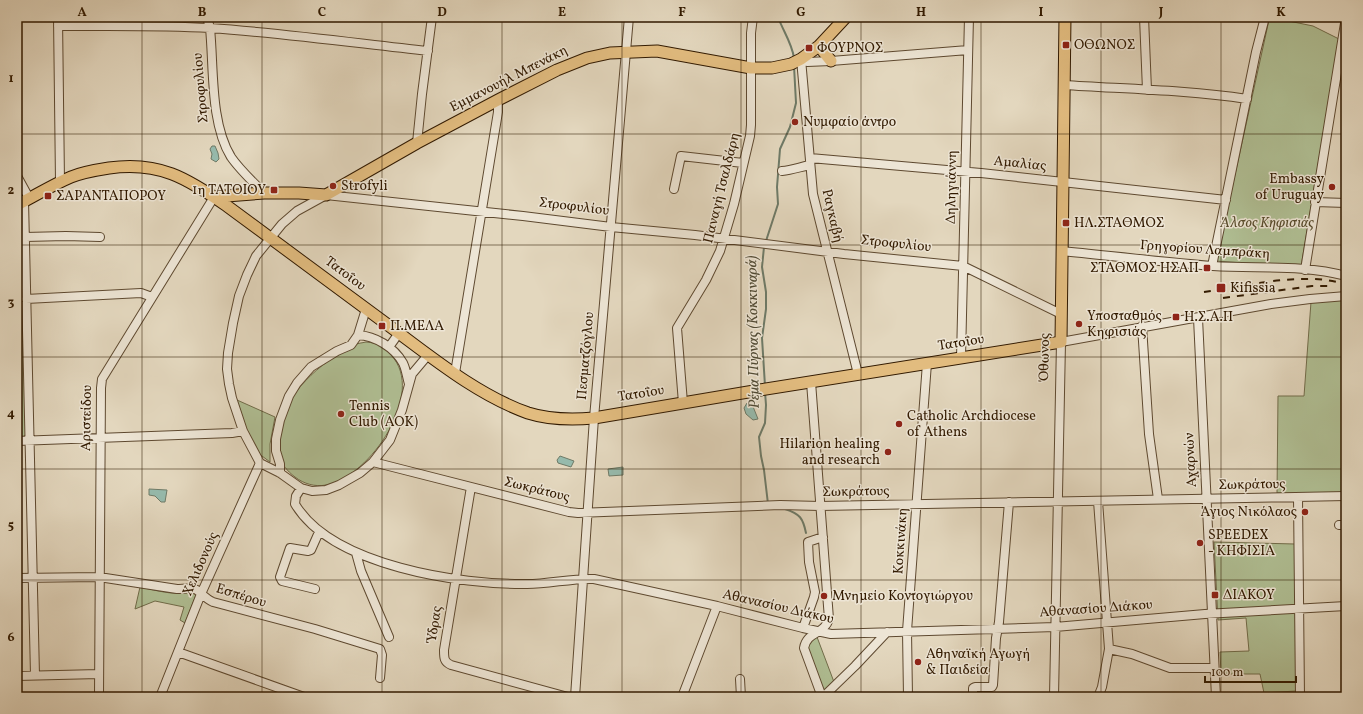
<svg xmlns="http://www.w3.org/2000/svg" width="1363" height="714" font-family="Vollkorn,serif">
<rect width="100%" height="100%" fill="#e3d7be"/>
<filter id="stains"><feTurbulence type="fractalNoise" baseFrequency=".005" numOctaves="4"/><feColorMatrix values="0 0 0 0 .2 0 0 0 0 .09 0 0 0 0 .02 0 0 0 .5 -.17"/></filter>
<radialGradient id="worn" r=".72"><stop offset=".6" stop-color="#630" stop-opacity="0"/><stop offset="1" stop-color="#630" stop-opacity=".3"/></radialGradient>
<path fill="#b0bf94" stroke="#716c4a" d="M1279 19 1313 26 1339 39 1301 267 1216 261 1269 20Z
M1346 300V494L1277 493 1278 396H1304L1311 302Z
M17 341H24L26 436 17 437Z
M366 342C378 343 383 346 391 355 427 393 370 477 326 485 315 487 304 484 295 477 278 464 277 452 281 432 284 418 288 403 296 392 308 376 324 363 341 352 345 350 349 346 354 345 358 343 362 343 366 342Z
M237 400 275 417 270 444V462L258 453 248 434Z
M1214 542 1295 544 1296 691 1264 693 1260 674H1221L1220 652 1249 651 1246 618 1218 620Z
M140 587C150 589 168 594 178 593 186 593 190 590 196 595L185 623 180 620 184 607 155 601 135 609Z
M817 637 834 682 823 692 807 650C808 644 811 640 817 637Z"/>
<path fill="#96baac" stroke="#6e7a67" d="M212 146H215L218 153 219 159 216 162 211 159 212 154 210 149Z
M747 403H751L752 404 758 419 753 420 746 414 744 408Z
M560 456 574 461 571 467 558 463 557 460Z
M623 467V475L609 476 608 469Z
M149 489 167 490 165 502H161L155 496 149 495Z"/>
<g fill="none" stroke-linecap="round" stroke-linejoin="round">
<path stroke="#6e7a67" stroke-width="2" d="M778 17C783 31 792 43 794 58
M766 241 778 204 777 187 780 149 790 127 796 103 794 66
M764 247 762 267 766 292V309L762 338 765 386
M765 392 766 405 765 423 759 437 761 456 764 470 768 504
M785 509C800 514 803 518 806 533"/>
<defs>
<path id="minor" d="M58 17 60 182
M207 17 210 28C214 68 210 123 231 157 240 170 253 182 264 193
M1144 17 1147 90
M58 26C109 26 160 25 210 28 283 33 355 43 428 51
M1064 85C1125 89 1187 90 1247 99
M417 143 422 94 432 17
M810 158 981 173 1226 200
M782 171C792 170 800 167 810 165
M17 176 29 198
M674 189 681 156 743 163
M24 201 35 675
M1315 202 1346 203
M25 237 66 236 100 237
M1062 251C1112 256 1163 262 1213 266 1257 269 1303 264 1346 276
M1212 266 1256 52 1265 17
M1305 270 1346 17
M26 299 141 293 152 297
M1198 318 1216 697
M1142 326 1149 434 1158 499
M358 335C375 336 394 347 403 363 406 369 407 377 409 384
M389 347 399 333
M961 358 969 17
M455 373 498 112V100
M858 374 813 194 801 59 807 62 831 61 968 50
M811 382 829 619C824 635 807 631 804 648L822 697
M683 403 677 328 706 280 720 251 734 204 750 136 751 125V33L753 17
M17 441 232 433 243 431
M373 462 569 512 578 513 780 505 820 506 1346 496
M260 463 243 431 232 398 229 384 227 369 228 353 233 323 239 296 247 275 256 256 282 224 297 211 326 195 523 216 611 227 695 235 844 254 963 266 1061 314
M260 463 280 473 301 488 312 491 326 490 339 485 360 473 373 462 390 440 402 410 412 374 428 355
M280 473V464L276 451V439L280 420 289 396 297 383 311 367 337 351 351 345 358 335 366 309
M471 487 444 650C444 658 444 662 451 665L568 697
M301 488 296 496 295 504C332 566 461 585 527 584 550 584 572 578 594 579L717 606 803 628 831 634 1055 627 1205 614 1346 606
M1298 497 1300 697
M1339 525H1346
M356 553 361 571 389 637
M17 578 99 577 177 589C183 589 191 587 197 590 201 593 206 599 213 602L315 629 380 649 382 655 380 678
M315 589 282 581 280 577 290 548 308 551 311 550 319 532
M803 628 814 597 815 592 809 562 808 542 823 537
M1109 649 1132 654 1170 668H1214
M178 652 304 697
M17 676 99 674
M740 679 741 697
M99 697 101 388 102 379 214 197
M160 697 201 594 260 463
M575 697 594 418 629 17
M682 697 717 606
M823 697 855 666 887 632
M908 697 907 631 927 363
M973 697V688L975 687H992L993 685 996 638 999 622 1009 502
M1054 697 1061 342 1271 304 1310 299 1346 296
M1098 697 1102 687 1109 649 1098 501"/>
<path id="major" d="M819 46 831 61
M214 197 264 193H299L326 195 417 143 498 100 557 70 587 58 610 53 657 51 751 68H772L791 64 801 59 819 46 846 17
M17 205C35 196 52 185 71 177 83 172 96 170 109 168 159 161 187 178 227 206 280 245 334 285 388 325 430 356 477 395 528 413 550 420 571 420 594 418L760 390 1061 342 1065 17"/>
</defs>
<use href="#minor" stroke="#5e4930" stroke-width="10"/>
<use href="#major" stroke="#321a00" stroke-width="13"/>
<use href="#minor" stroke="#ede5d5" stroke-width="8"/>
<use href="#major" stroke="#e2bc7f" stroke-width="11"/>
<path stroke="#321a00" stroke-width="2" stroke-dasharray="7 7" stroke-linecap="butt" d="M1204 292C1237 287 1272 279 1306 279 1320 278 1333 281 1346 284
M1223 298 1312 286H1334"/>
</g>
<path fill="none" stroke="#321a00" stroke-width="1" stroke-opacity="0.55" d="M142 17V697M262 17V697M382 17V697M502 17V697M622 17V697M741 17V697M861 17V697M981 17V697M1101 17V697M1221 17V697M17 134H1346M17 245H1346M17 357H1346M17 469H1346M17 580H1346"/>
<g fill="#8f2418" stroke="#ede5d5" stroke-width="1.5">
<rect x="1062" y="41" width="8" height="8" rx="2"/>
<rect x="805" y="44" width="8" height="8" rx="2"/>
<circle cx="795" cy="122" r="4"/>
<circle cx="333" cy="186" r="4"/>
<circle cx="1332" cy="187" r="4"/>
<rect x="270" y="186" width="8" height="8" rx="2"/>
<rect x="44" y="192" width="8" height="8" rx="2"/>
<rect x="1062" y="219" width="8" height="8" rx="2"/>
<rect x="1203" y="264" width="8" height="8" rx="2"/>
<rect x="1216" y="283" width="10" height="10" rx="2"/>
<rect x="1172" y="313" width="8" height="8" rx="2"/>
<circle cx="1079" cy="324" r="4"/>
<rect x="378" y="322" width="8" height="8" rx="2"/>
<circle cx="341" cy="414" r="4"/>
<circle cx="899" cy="424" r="4"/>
<circle cx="888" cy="452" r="4"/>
<circle cx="1305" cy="512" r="4"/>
<circle cx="1200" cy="543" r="4"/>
<rect x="1211" y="591" width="8" height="8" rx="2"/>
<circle cx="824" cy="596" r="4"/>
<circle cx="918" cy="662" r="4"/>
</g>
<g text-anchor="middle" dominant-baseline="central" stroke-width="3" stroke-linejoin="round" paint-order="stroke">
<g font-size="14" fill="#321a00" stroke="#ede5d5" text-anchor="start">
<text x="1074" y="45">ΟΘΩΝΟΣ</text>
<text x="817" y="48">ΦΟΥΡΝΟΣ</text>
<text x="803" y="122">Νυμφαίο άντρο</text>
<text x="1324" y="179" text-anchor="end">Embassy<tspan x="1324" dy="16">of Uruguay</tspan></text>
<text x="341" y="186">Strofyli</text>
<text x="266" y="190" text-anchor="end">1η ΤΑΤΟΙΟΥ</text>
<text x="56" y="196">ΣΑΡΑΝΤΑΠΟΡΟΥ</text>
<text x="1074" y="223">ΗΛ.ΣΤΑΘΜΟΣ</text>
<text x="1199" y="268" text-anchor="end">ΣΤΑΘΜΟΣ ΗΣΑΠ</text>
<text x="1230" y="288">Kifissia</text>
<text x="1087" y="316">Υποσταθμός<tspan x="1087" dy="16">Κηφισιάς</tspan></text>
<text x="1184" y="317">Η.Σ.Α.Π</text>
<text x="390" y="326">Π.ΜΕΛΑ</text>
<text x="349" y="406">Tennis<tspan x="349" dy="16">Club (AOK)</tspan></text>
<text x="907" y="416">Catholic Archdiocese<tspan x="907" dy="16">of Athens</tspan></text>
<text x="880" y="444" text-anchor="end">Hilarion healing<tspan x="880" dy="16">and research</tspan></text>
<text x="1297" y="512" text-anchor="end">Άγιος Νικόλαος</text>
<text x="1208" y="535">SPEEDEX<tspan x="1208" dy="16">- ΚΗΦΙΣΙΑ</tspan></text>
<text x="1223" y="595">ΔΙΑΚΟΥ</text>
<text x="832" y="596">Μνημείο Κοντογιώργου</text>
<text x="926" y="654">Αθηναϊκή Αγωγή<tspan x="926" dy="16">&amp; Παιδεία</tspan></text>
</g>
<g font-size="14" fill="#321a00" stroke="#ede5d5">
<text transform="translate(509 79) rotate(-27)">Εμμανουήλ Μπενάκη</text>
<text transform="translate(201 88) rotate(-95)">Στροφυλίου</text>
<text transform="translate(1020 164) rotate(6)">Αμαλίας</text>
<text transform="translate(952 187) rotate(-89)">Δηληγιάννη</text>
<text transform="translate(722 188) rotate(-76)">Παναγή Τσαλδάρη</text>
<text transform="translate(574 207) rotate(7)">Στροφυλίου</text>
<text transform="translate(832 216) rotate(77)">Ραγκαβή</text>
<text transform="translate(896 244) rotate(6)">Στροφυλίου</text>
<text transform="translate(1205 250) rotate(4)">Γρηγορίου Λαμπράκη</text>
<text transform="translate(345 274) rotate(37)">Τατοΐου</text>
<text transform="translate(961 343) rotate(-9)">Τατοΐου</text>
<text transform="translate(586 356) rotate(-85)">Πεσματζόγλου</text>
<text transform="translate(1045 357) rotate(-89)">Όθωνος</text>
<text transform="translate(641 394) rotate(-9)">Τατοΐου</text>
<text transform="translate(87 418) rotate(-89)">Αριστείδου</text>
<text transform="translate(1191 460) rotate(-93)">Αχαρνών</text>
<text transform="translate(1252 485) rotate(-1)">Σωκράτους</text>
<text transform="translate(537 490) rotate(14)">Σωκράτους</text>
<text transform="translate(856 492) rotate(-1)">Σωκράτους</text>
<text transform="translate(901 541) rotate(-86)">Κοκκινάκη</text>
<text transform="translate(201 564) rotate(-66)">Χελιδονούς</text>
<text transform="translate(241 596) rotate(17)">Εσπέρου</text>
<text transform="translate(778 607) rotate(13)">Αθανασίου Διάκου</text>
<text transform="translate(1096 609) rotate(-4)">Αθανασίου Διάκου</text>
<text transform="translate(435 624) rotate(-81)">Ύδρας</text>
</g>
<g font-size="14" font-style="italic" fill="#584c2c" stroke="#ede5d5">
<text x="1267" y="223">Άλσος Κηφισιάς</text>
</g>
<g font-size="15" font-style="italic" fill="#504a34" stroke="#ede5d5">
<text transform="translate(754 332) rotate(-91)">Ρέμα Πύρνας (Κοκκιναρά)</text>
</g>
</g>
<rect width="1363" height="714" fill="none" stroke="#e3d7be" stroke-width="44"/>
<path d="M1205 676v6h91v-6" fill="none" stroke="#321a00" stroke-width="2"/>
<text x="1211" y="676" font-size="12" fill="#321a00" stroke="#ede5d5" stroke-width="3" paint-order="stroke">100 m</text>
<rect x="22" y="22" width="1319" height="670" fill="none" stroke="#321a00" stroke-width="1.5"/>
<g font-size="13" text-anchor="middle" font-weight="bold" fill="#321a00">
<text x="82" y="16">A</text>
<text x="202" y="16">B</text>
<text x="322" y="16">C</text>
<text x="442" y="16">D</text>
<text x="562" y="16">E</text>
<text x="682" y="16">F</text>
<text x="801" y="16">G</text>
<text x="921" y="16">H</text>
<text x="1041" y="16">I</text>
<text x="1161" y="16">J</text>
<text x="1281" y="16">K</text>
<text x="11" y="82">1</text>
<text x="11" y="194">2</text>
<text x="11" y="306">3</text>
<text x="11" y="417">4</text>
<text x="11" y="529">5</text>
<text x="11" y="641">6</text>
</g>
<rect width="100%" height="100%" filter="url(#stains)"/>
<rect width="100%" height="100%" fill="url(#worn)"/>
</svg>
